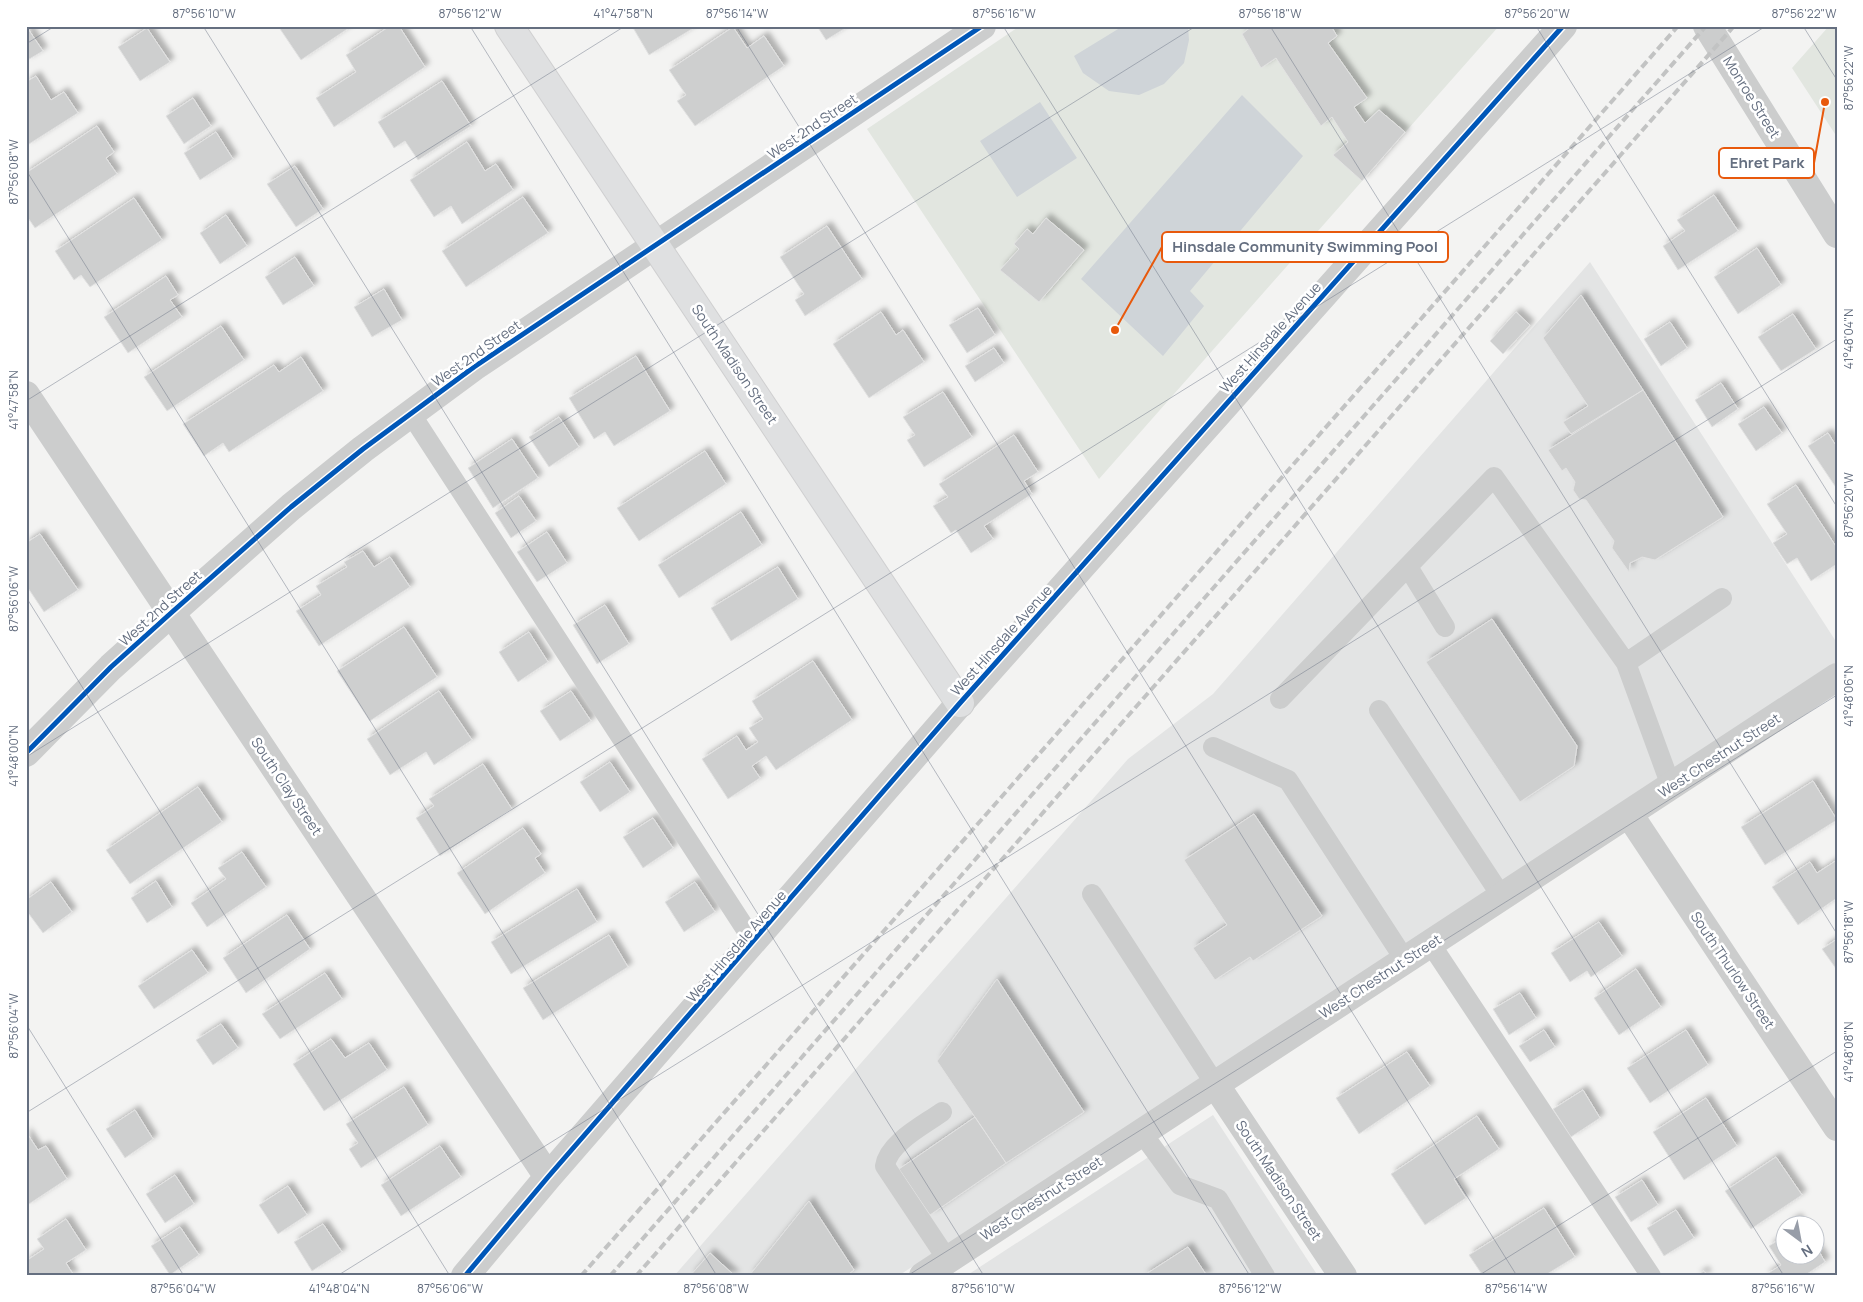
<svg xmlns="http://www.w3.org/2000/svg" width="1863" height="1302" font-family="Manrope,sans-serif">
<defs>
<filter id="shadow"><feDropShadow dx="4.5" dy="-4.5" stdDeviation="2.5" flood-color="#0004"/></filter>
</defs>
<rect width="100%" height="100%" fill="#f3f3f2"/>
<path fill="#e3e4e4" d="M1590 262 1837 643V662L1234 1059 898 1276H674L1128 759 1213 694Z
M1213 1115 1318 1276H966Z"/>
<path fill="#e2e6e0" d="M1020 26H1499L1099 479 867 129Z
M1829 26H1837V137L1792 68Z"/>
<path fill="#cfd4d8" d="M1123 26H1188L1189 40 1184 63 1164 84 1139 95 1109 91 1083 73 1074 56Z
M1242 95 1303 156 1190 291 1204 306 1163 356 1081 279Z
M1040 102 1077 158 1017 197 980 141Z"/>
<path fill="#cecfcf" stroke="#e2e2e2" filter="url(#shadow)" d="M26 26 43 51 26 61Z
M278 26H352L301 60Z
M390 26H399L425 67 334 127 316 98 356 72 346 55Z
M632 26H697L649 55Z
M817 26H849L826 40Z
M1252 26H1331L1337 36 1328 43 1367 98 1354 107 1365 123 1379 110 1405 132 1362 181 1333 155 1348 142 1332 117 1321 126 1276 58 1261 68 1242 34Z
M733 27 747 48 764 36 784 66 695 126 677 101 686 95 669 70Z
M147 28 170 62 140 81 118 47Z
M36 76 51 100 64 92 78 113 26 146V82Z
M442 81 471 126 418 160 405 141 394 148 378 122Z
M193 98 211 126 184 144 166 116Z
M97 126 114 152 106 158 117 174 35 228 26 215V173Z
M216 132 233 159 200 180 184 153Z
M467 142 485 171 496 164 513 190 462 224 451 206 434 217 410 180Z
M295 166 323 209 296 227 267 184Z
M1714 195 1738 231 1678 270 1663 246 1685 231 1677 220Z
M523 197 548 233 466 287 442 251Z
M134 198 162 240 90 287 81 275 74 280 55 251Z
M226 215 247 246 220 264 200 233Z
M1046 218 1084 250 1039 302 1000 270 1019 249 1014 244 1027 229 1033 234Z
M827 226 862 279 805 316 795 300 804 294 780 257Z
M1757 248 1781 285 1738 314 1714 277Z
M295 257 314 286 283 305 265 277Z
M166 276 178 295 170 300 182 317 128 353 104 317Z
M384 289 402 320 372 337 354 307Z
M1581 295 1643 390 1571 434 1563 422 1588 406 1543 338Z
M978 308 995 335 967 353 949 325Z
M881 312 896 335 903 330 924 362 869 398 833 344Z
M1516 312 1530 325 1503 354 1490 341Z
M1793 314 1816 349 1781 371 1758 337Z
M1670 322 1687 348 1661 366 1644 339Z
M221 326 244 360 167 411 144 377Z
M994 348 1004 363 975 382 965 366Z
M636 356 670 411 614 446 605 432 594 439 569 398Z
M301 357 323 391 229 452 223 443 204 456 183 424 274 365 279 372Z
M1721 383 1738 409 1712 427 1695 400Z
M1643 390 1723 517 1655 560 1642 557 1630 563 1629 572 1612 548 1614 541 1586 500 1579 499 1573 490 1575 482 1566 468 1562 471 1548 450Z
M943 392 972 437 924 467 907 440 915 435 903 417Z
M1764 407 1782 433 1756 451 1738 424Z
M559 417 579 447 549 467 529 437Z
M1828 433 1835 444 1837 443V489L1808 446Z
M1014 435 1038 472 1024 481 1032 494 984 526 993 539 971 553 956 530 951 533 933 506 948 497 939 484Z
M512 439 538 478 493 508 468 468Z
M705 451 726 484 639 541 617 508Z
M1796 485 1837 548V564L1811 581 1797 558 1787 564 1773 543 1787 534 1767 504Z
M519 496 536 521 511 538 495 513Z
M741 512 762 545 679 598 658 565Z
M547 532 567 563 537 582 517 552Z
M40 534 78 590 44 612 26 585V543Z
M363 551 374 567 390 557 410 587 319 646 296 611 321 595 316 586 347 567 344 562Z
M778 567 798 599 731 641 711 608Z
M605 605 629 644 597 664 573 625Z
M1492 619 1577 746 1574 766 1520 802 1426 662Z
M404 627 437 677 370 721 337 671Z
M529 632 548 662 518 682 499 652Z
M813 661 852 720 776 770 766 756 752 766 760 778 728 799 702 759 737 736 746 750 758 742 749 728 763 719 752 701Z
M439 691 472 740 434 765 426 752 390 775 367 739Z
M571 691 591 721 560 741 540 711Z
M610 762 630 792 600 812 580 782Z
M483 764 512 809 440 856 416 818 434 806 429 799Z
M1813 781 1837 820 1765 865 1741 827Z
M198 787 222 822 130 884 106 850Z
M1254 814 1322 916 1253 961 1250 957 1215 980 1193 948 1227 925 1184 860Z
M653 818 673 848 643 868 623 837Z
M523 828 541 854 535 858 545 873 485 914 457 873Z
M242 852 266 887 207 927 191 903 226 879 218 868Z
M1837 860V898L1798 925 1772 887 1810 862 1817 873Z
M156 881 172 907 147 923 131 898Z
M51 882 72 912 43 933 26 910V900Z
M695 882 715 912 684 932 665 902Z
M577 889 597 922 511 974 491 942Z
M287 915 310 949 246 993 223 958Z
M1599 922 1622 956 1591 977 1587 971 1570 982 1551 953Z
M609 935 628 967 543 1020 523 988Z
M1837 939V970L1822 949Z
M192 950 208 973 154 1009 138 986Z
M1636 969 1661 1007 1619 1035 1594 998Z
M325 973 342 999 280 1039 262 1014Z
M997 979 1084 1112 1006 1163 937 1061Z
M1520 993 1536 1018 1509 1035 1493 1009Z
M221 1024 238 1048 213 1065 196 1040Z
M1544 1030 1555 1047 1530 1062 1519 1046Z
M1686 1030 1708 1065 1650 1103 1627 1068Z
M331 1039 345 1058 369 1043 387 1070 324 1111 293 1064Z
M1407 1052 1430 1086 1359 1134 1336 1098Z
M404 1087 428 1125 361 1168 349 1149 358 1143 346 1124Z
M1583 1090 1600 1118 1571 1137 1553 1109Z
M1706 1098 1737 1146 1684 1180 1653 1132Z
M135 1110 153 1139 125 1158 106 1129Z
M1477 1116 1499 1149 1454 1179 1466 1198 1425 1225 1391 1174Z
M975 1117 1006 1163 930 1215 899 1169Z
M26 1132 38 1150 46 1146 67 1179 26 1206Z
M440 1146 461 1177 401 1216 381 1185Z
M1776 1157 1802 1195 1751 1229 1725 1191Z
M175 1175 194 1204 165 1223 146 1194Z
M1642 1180 1658 1205 1631 1222 1615 1197Z
M288 1186 307 1215 278 1234 259 1205Z
M809 1201 854 1270 846 1276H749Z
M1544 1208 1575 1257 1544 1276H1483L1469 1255Z
M1676 1210 1694 1238 1664 1256 1647 1228Z
M1797 1218 1801 1224H1787Z
M66 1219 86 1250 66 1263 74 1276H26V1261L44 1249 37 1239Z
M323 1224 342 1252 312 1271 294 1242Z
M180 1227 199 1255 170 1275 151 1246Z
M1786 1235V1254H1816V1246L1825 1262 1804 1276H1764L1781 1265 1769 1246Z
M1188 1247 1207 1276H1143Z
M710 1253 735 1276H690Z
M1704 1271 1707 1276H1696Z"/>
<g fill="none" stroke-linecap="round" stroke-linejoin="round">
<defs>
<path id="secondary" d="M509 26 960 703"/>
</defs>
<use href="#secondary" stroke="#cfcfd0" stroke-width="30"/>
<path stroke="#cccdcd" stroke-width="20" d="M411 414 754 942
M1408 567 1445 627
M1626 663 1722 598
M1280 699 1494 477 1626 663 1671 786
M1379 710 1502 897
M1213 747 1288 780 1405 960
M1092 894 1215 1084
M1430 943 1651 1276
M942 1112C924 1125 888 1143 885 1166L947 1259
M1142 1133 1180 1185 1218 1199 1265 1276"/>
<path stroke="#cccdcd" stroke-width="28" d="M1707 26 1837 234
M26 395 548 1177
M26 753 111 667 171 613 291 507 363 449 474 367 982 26
M1629 814 1837 1127
M1215 1084 1343 1276
M465 1276 548 1177 960 703 1563 26
M923 1276 1837 677"/>
<use href="#secondary" stroke="#dfe0e1" stroke-width="28"/>
<path stroke="#c2c3c3" stroke-width="4" stroke-dasharray="8 4" stroke-linecap="butt" d="M581 1276 1678 26
M610 1276 1706 26
M636 1276 1734 26"/>
<defs>
<path id="cycleway" d="M26 753 111 667 171 613 291 507 363 449 474 367 982 26
M465 1276 548 1177 960 703 1563 26"/>
</defs>
<use href="#cycleway" stroke="#fff" stroke-width="8"/>
<use href="#cycleway" stroke="#0057b8" stroke-width="5"/>
</g>
<path fill="none" stroke="#656f80" stroke-width="1" stroke-opacity="0.45" d="M203 26 984 1276M470 26 1250 1276M736 26 1517 1276M1003 26 1784 1276M1270 26 1837 934M1536 26 1837 507M1803 26 1837 80M26 44 55 26M26 170 717 1276M26 401 625 26M26 597 450 1276M26 757 1196 26M26 1024 184 1276M26 1113 1766 26M337 1276 1837 339M907 1276 1837 695M1478 1276 1837 1051"/>
<g text-anchor="middle" dominant-baseline="central" stroke-width="5" stroke-linejoin="round" paint-order="stroke">
<g font-size="14" fill="#656f80" stroke="#fff">
<text transform="translate(1752 97) rotate(58)">Monroe Street</text>
<text transform="translate(812 126) rotate(-34)">West 2nd Street</text>
<text transform="translate(1270 337) rotate(-48)">West Hinsdale Avenue</text>
<text transform="translate(476 353) rotate(-35)">West 2nd Street</text>
<text transform="translate(735 364) rotate(56)">South Madison Street</text>
<text transform="translate(160 608) rotate(-42)">West 2nd Street</text>
<text transform="translate(1001 640) rotate(-48)">West Hinsdale Avenue</text>
<text transform="translate(1719 755) rotate(-33)">West Chestnut Street</text>
<text transform="translate(287 786) rotate(56)">South Clay Street</text>
<text transform="translate(736 946) rotate(-49)">West Hinsdale Avenue</text>
<text transform="translate(1733 970) rotate(56)">South Thurlow Street</text>
<text transform="translate(1380 976) rotate(-33)">West Chestnut Street</text>
<text transform="translate(1279 1180) rotate(56)">South Madison Street</text>
<text transform="translate(1041 1198) rotate(-33)">West Chestnut Street</text>
</g>
</g>
<path fill="none" stroke="#e8590c" stroke-width="2" d="M1825 102L1814 163M1115 330L1162 247"/>
<g fill="#e8590c" stroke="#fff" stroke-width="2">
<circle cx="1825" cy="102" r="5"/>
<circle cx="1115" cy="330" r="5"/>
</g>
<g fill="#fff" stroke="#e8590c" stroke-width="2">
<rect x="1719" y="148" width="95" height="30" rx="5"/>
<rect x="1162" y="232" width="286" height="30" rx="5"/>
</g>
<g font-size="15" text-anchor="middle" font-weight="bold" fill="#656f80">
<text x="1767" y="168">Ehret Park</text>
<text x="1305" y="252">Hinsdale Community Swimming Pool</text>
</g>
<rect width="1863" height="1302" fill="none" stroke="#ffffff" stroke-width="55"/>
<g transform="translate(1800 1240) rotate(148)"><circle r="24" fill="#ffffff" stroke="#c1c5cc"/>
<path d="M0-4L9 19L0 12L-9 19Z" fill="#979da8"/>
<text y="-8" font-size="14" font-weight="bold" text-anchor="middle" fill="#656f80">N</text>
</g>
<rect x="28" y="28" width="1808" height="1246" fill="none" stroke="#656f80" stroke-width="2"/>
<g font-size="12" text-anchor="middle" fill="#656f80">
<text x="204" y="18">87°56'10"W</text>
<text x="470" y="18">87°56'12"W</text>
<text x="623" y="18">41°47'58"N</text>
<text x="737" y="18">87°56'14"W</text>
<text x="1004" y="18">87°56'16"W</text>
<text x="1270" y="18">87°56'18"W</text>
<text x="1537" y="18">87°56'20"W</text>
<text x="1804" y="18">87°56'22"W</text>
<text transform="translate(1849 78) rotate(-90)" y="4">87°56'22"W</text>
<text transform="translate(14 172) rotate(-90)" y="4">87°56'08"W</text>
<text transform="translate(1849 339) rotate(-90)" y="4">41°48'04"N</text>
<text transform="translate(14 400) rotate(-90)" y="4">41°47'58"N</text>
<text transform="translate(1849 505) rotate(-90)" y="4">87°56'20"W</text>
<text transform="translate(14 599) rotate(-90)" y="4">87°56'06"W</text>
<text transform="translate(1849 696) rotate(-90)" y="4">41°48'06"N</text>
<text transform="translate(14 756) rotate(-90)" y="4">41°48'00"N</text>
<text transform="translate(1849 932) rotate(-90)" y="4">87°56'18"W</text>
<text transform="translate(14 1026) rotate(-90)" y="4">87°56'04"W</text>
<text transform="translate(1849 1052) rotate(-90)" y="4">41°48'08"N</text>
<text x="183" y="1293">87°56'04"W</text>
<text x="339" y="1293">41°48'04"N</text>
<text x="450" y="1293">87°56'06"W</text>
<text x="716" y="1293">87°56'08"W</text>
<text x="983" y="1293">87°56'10"W</text>
<text x="1250" y="1293">87°56'12"W</text>
<text x="1516" y="1293">87°56'14"W</text>
<text x="1783" y="1293">87°56'16"W</text>
</g>
</svg>
